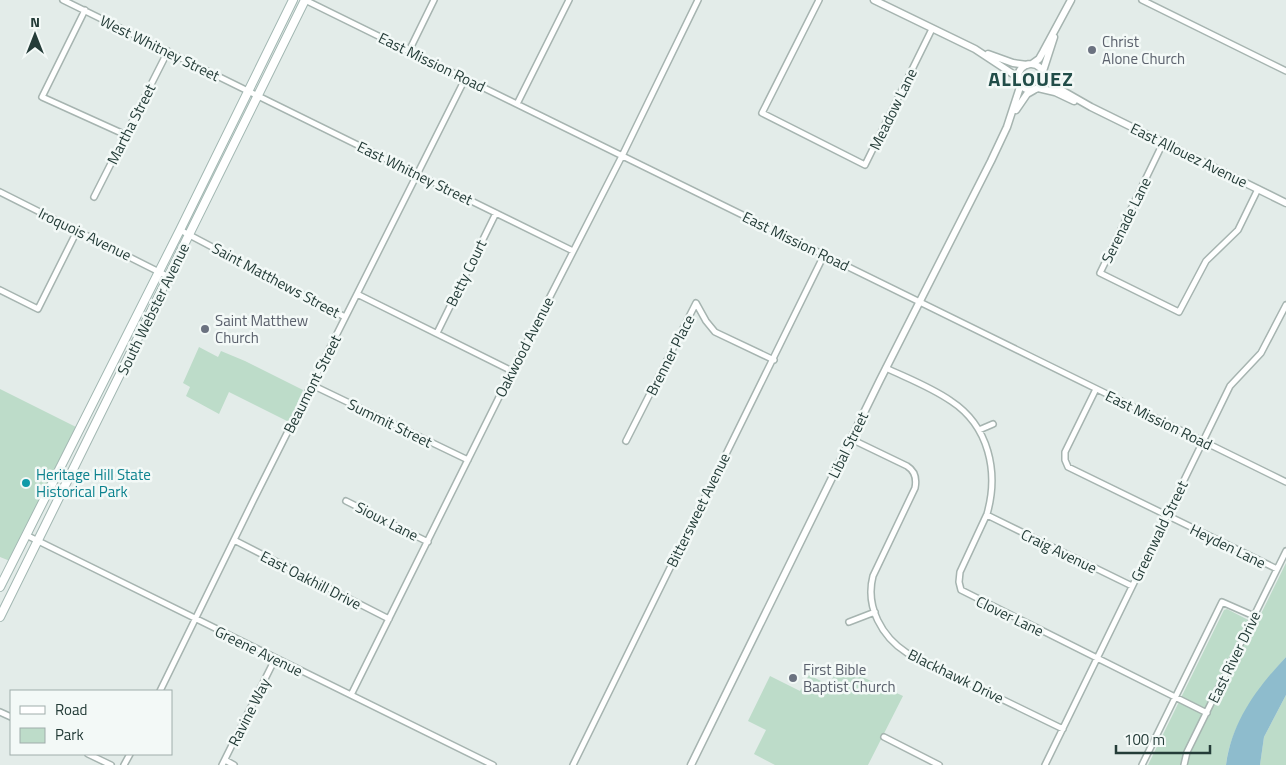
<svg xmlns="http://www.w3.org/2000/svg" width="1286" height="765" font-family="'Titillium Web',sans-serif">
<rect width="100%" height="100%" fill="#e3ece9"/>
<path fill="#bddcc9" d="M199 347 218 357 221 351 245 361 303 390 289 422 229 392 219 414 186 396 190 387 183 383Z
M0 389 80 429 10 561 0 557Z
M1286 563V657C1259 688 1231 723 1226 765H1148L1224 610 1227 609 1256 624Z
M839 666 903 696 868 765H775L754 754 766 730 748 721 770 676 800 691 809 675 829 685Z
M1286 695V765H1260L1264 737Z"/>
<path fill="#8ebccd" d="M1286 657V695L1264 737 1260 765H1226C1232 721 1257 688 1286 657Z"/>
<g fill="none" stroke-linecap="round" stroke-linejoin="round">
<defs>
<path id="minor" d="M63 0 573 251
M305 0 1286 482
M819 0 762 113 865 165 932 29
M1142 0 1286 71
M85 10 42 97 126 135
M409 51 434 0
M517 104 569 0
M1163 143 1100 273 1179 312 1206 261 1238 230 1258 189
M0 192 169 277
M94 197 168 51
M180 230 345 317
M0 290 38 309 77 231
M357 294 512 371
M437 333 496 213
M886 368C907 378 931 387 951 401 989 426 999 472 987 514L960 572 959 582 961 590 1207 713
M312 385 468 460
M1096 389 1065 452V460L1068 467 1277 569
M979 430 993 424
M851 439 907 466C915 471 917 478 915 488L873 576C865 607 882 637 907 653L1063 729
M626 441 696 303 706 321 715 332 774 360
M346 501 428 542
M987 515 1132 586
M26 535 493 765
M234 540 389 619
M849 622 875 612
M160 691 254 499 465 79
M351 695 512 371 622 156 698 0
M0 712 11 717
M884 737 939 765
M88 754 111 765
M225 760 234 765
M124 765 130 754
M222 765 275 659
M573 765 824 255
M1045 765 1230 386 1261 353 1286 305
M1142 765 1222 602 1254 616
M1184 765 1187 752 1286 551"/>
<path id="tertiary" d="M874 0 975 49 1019 78
M988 54 1013 63 1027 65
M1032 64 1039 59 1043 52 1071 0
M1018 77a13 13 0 1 1 26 0a13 13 0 1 1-26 0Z
M1043 71 1054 37
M1044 77 1049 83 1091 107 1286 203
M1038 88 1055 92 1074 101
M1016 110 1027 94 1034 90
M691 765 880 380 991 161 1007 127 1021 84"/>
<path id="secondary" d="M0 587 180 230 293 0
M0 617 305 0"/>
</defs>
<use href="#minor" stroke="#a6b4b0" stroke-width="8"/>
<use href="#tertiary" stroke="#a6b4b0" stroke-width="9"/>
<use href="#secondary" stroke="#a2b7b2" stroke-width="10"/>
<use href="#minor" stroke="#fff" stroke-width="5"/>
<use href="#tertiary" stroke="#fff" stroke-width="6"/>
<use href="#secondary" stroke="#fff" stroke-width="8"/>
</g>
<g fill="#6b7280" stroke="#f3f9f7" stroke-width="2">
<circle cx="1092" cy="50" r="5"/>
<circle cx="205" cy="329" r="5"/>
<circle cx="793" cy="678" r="5"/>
</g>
<circle fill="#0f9aa8" stroke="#f3f9f7" stroke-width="2" cx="26" cy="483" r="5"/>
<g text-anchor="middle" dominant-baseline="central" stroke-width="5" stroke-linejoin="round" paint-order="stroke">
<g font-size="15" fill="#5b616d" stroke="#f3f9f7" text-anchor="start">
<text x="1102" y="41">Christ<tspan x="1102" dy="17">Alone Church</tspan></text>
<text x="215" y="320">Saint Matthew<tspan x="215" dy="17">Church</tspan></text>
<text x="803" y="669">First Bible<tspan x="803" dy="17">Baptist Church</tspan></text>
</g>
<g font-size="15" fill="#243c38" stroke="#f3f9f7">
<text transform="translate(160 48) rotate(26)">West Whitney Street</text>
<text transform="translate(432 62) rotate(26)">East Mission Road</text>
<text transform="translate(893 109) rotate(-64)">Meadow Lane</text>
<text transform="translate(131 124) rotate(-63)">Martha Street</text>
<text transform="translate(1189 155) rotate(26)">East Allouez Avenue</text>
<text transform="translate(415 173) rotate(26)">East Whitney Street</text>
<text transform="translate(1126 220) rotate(-64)">Serenade Lane</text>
<text transform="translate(85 234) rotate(26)">Iroquois Avenue</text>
<text transform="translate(796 241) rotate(26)">East Mission Road</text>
<text transform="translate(466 273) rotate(-64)">Betty Court</text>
<text transform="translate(276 280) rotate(28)">Saint Matthews Street</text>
<text transform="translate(153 309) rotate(-64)">South Webster Avenue</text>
<text transform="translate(524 347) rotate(-63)">Oakwood Avenue</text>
<text transform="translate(670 355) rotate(-63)">Brenner Place</text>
<text transform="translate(312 384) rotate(-63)">Beaumont Street</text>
<text transform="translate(1159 420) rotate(26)">East Mission Road</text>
<text transform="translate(390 423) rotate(26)">Summit Street</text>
<text transform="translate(848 445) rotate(-64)">Libal Street</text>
<text transform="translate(698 510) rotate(-64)">Bittersweet Avenue</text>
<text transform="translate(387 521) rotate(27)">Sioux Lane</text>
<text transform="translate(1159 531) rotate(-64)">Greenwald Street</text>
<text transform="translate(1228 546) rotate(26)">Heyden Lane</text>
<text transform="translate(1059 551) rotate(26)">Craig Avenue</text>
<text transform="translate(311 580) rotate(27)">East Oakhill Drive</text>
<text transform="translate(1010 616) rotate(26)">Clover Lane</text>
<text transform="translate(259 651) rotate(26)">Greene Avenue</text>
<text transform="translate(1234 657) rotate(-64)">East River Drive</text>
<text transform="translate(956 676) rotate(26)">Blackhawk Drive</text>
<text transform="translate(249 712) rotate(-63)">Ravine Way</text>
</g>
<g font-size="15" fill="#0d838f" stroke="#f3f9f7" text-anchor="start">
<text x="36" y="474">Heritage Hill State<tspan x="36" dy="17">Historical Park</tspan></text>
</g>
<g font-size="20" font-weight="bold" letter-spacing="1" fill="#214d48" stroke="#f3f9f7">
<text x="1031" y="78">ALLOUEZ</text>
</g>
</g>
<rect x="10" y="690" width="162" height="65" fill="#f3f9f7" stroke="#a0adab"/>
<rect x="20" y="706" width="25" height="8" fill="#ffffff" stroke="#a0adab"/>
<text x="55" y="715" font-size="15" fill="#243c38">Road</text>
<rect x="20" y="728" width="25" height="15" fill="#bddcc9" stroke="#a0adab"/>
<text x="55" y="740" font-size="15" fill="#243c38">Park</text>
<g transform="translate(35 35)" stroke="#f3f9f7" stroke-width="4" paint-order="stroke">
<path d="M0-4L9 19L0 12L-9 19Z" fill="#243c38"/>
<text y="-8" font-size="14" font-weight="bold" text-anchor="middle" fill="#243c38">N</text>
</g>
<path d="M1116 745v8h94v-8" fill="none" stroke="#243c38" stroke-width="2.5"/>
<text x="1124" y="745" font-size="15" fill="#243c38" stroke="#f3f9f7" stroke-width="4" paint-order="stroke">100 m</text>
</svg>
